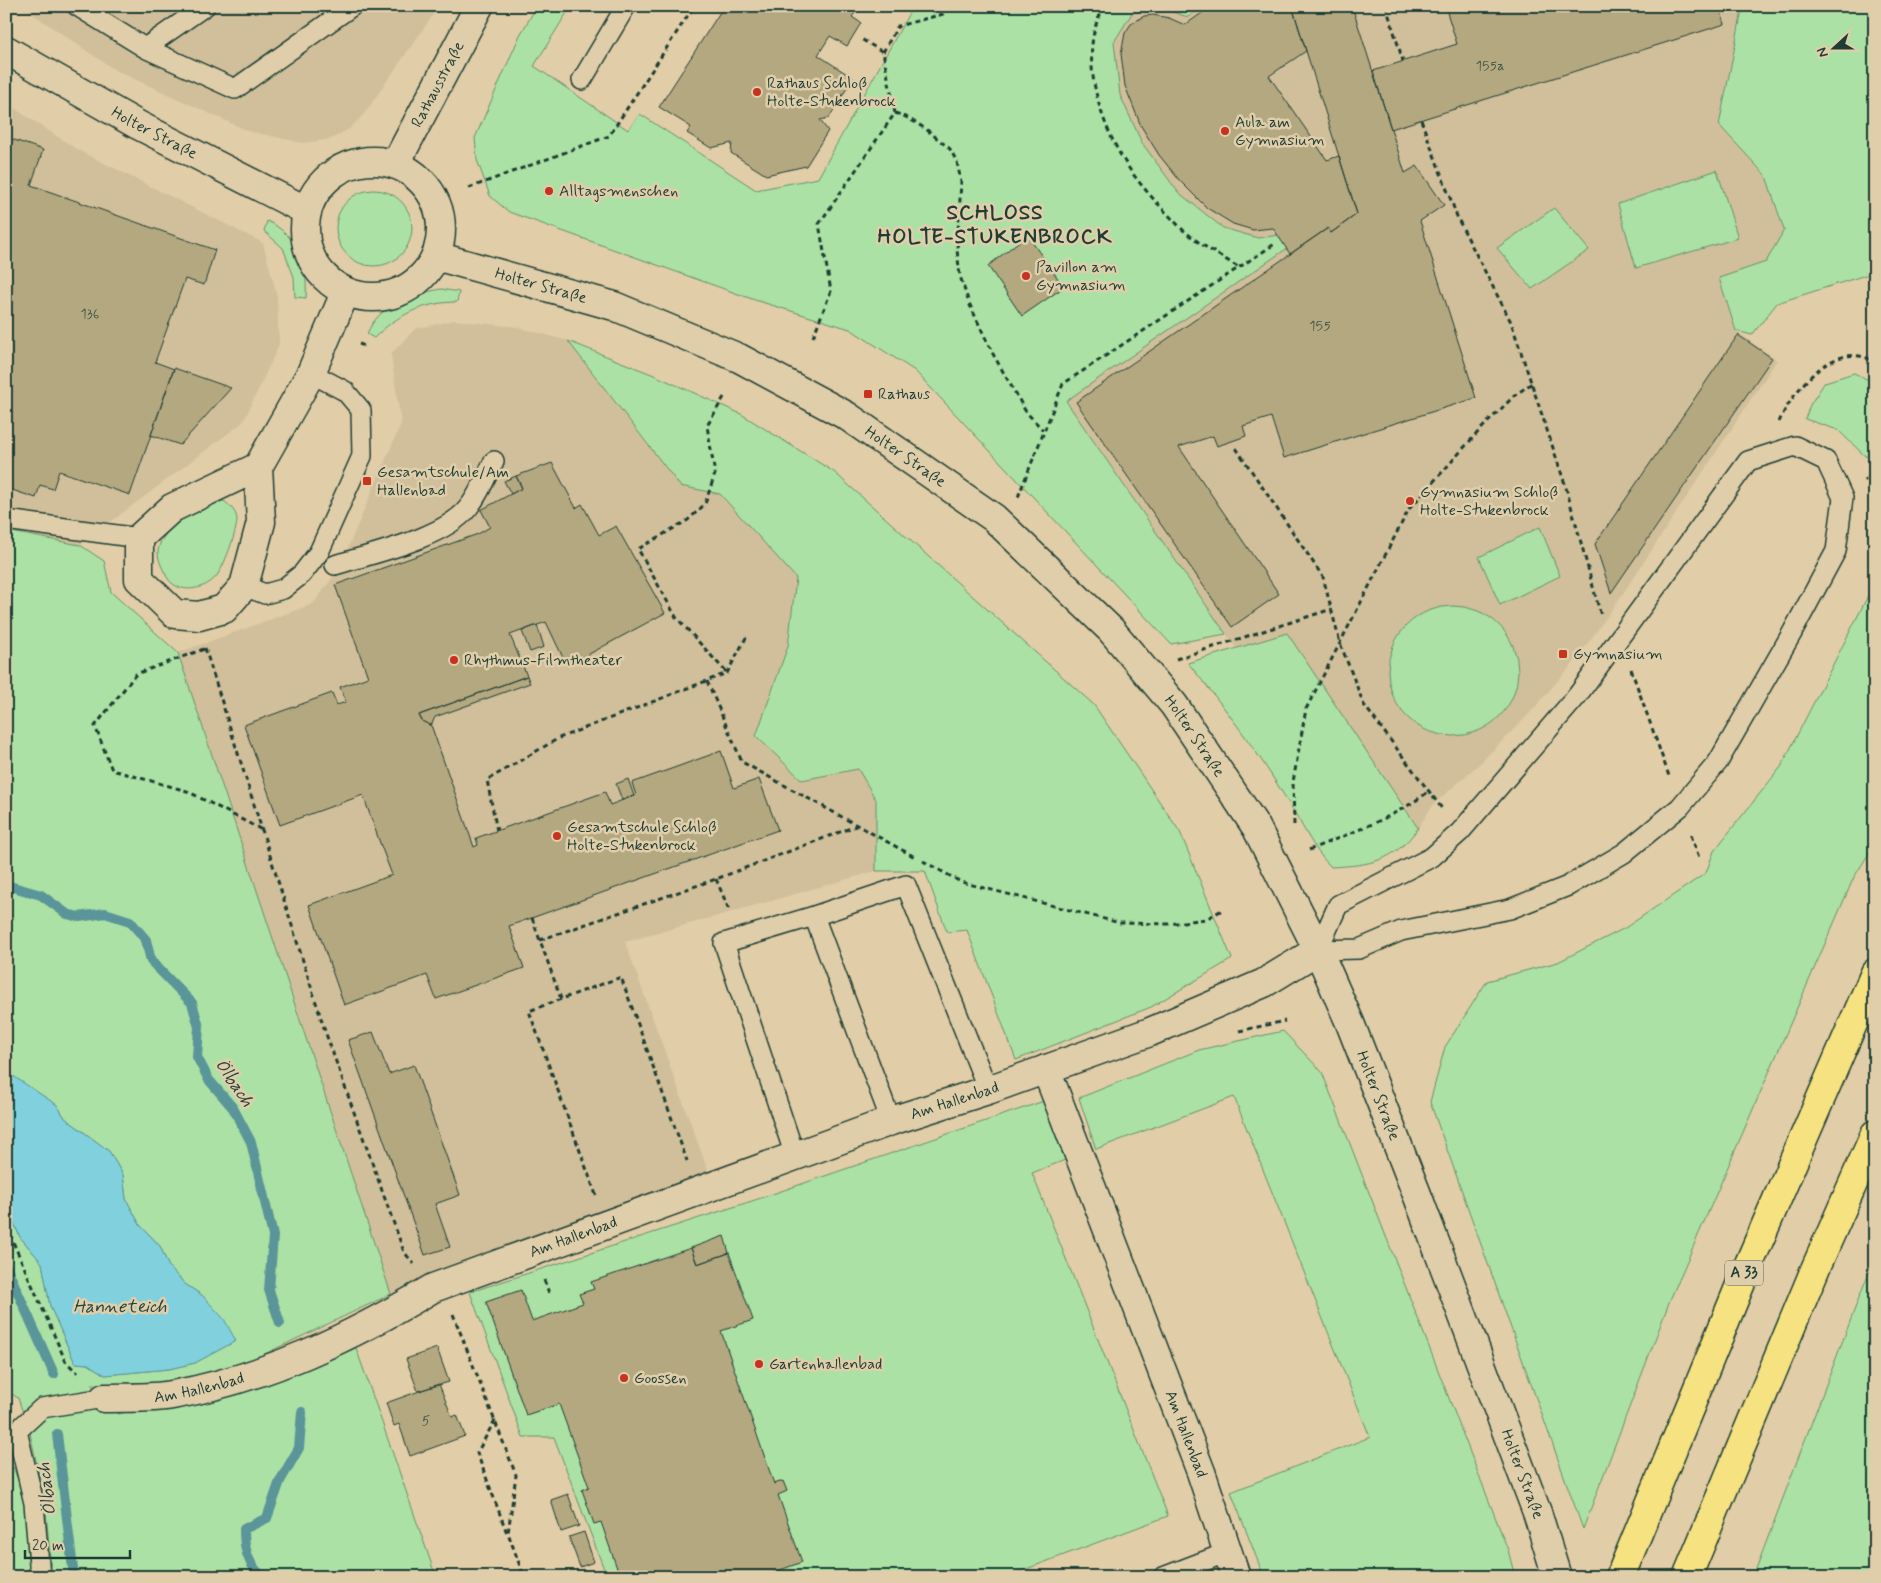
<svg xmlns="http://www.w3.org/2000/svg" width="1881" height="1583" font-family="Mynerve,sans-serif">
<rect width="100%" height="100%" fill="#e1cda7"/>
<filter id="ink" filterUnits="userSpaceOnUse"><feTurbulence type="fractalNoise" baseFrequency=".02" numOctaves="2"/><feDisplacementMap in="SourceGraphic" scale="10" xChannelSelector="R" yChannelSelector="G"/><feConvolveMatrix kernelMatrix="1 2 1 2 8 2 1 2 1" color-interpolation-filters="sRGB"/></filter>
<g filter="url(#ink)">
<path fill="#d0bf9a" d="M21 6H439L364 114 349 129 331 139 303 143 248 131 115 70Z
M1204 6H1743L1719 125 1766 176 1784 230 1766 262 1719 279 1736 331 1777 360 1618 601 1575 661 1529 714 1480 763 1433 805 1418 828 1287 634 1236 648 1066 400 1301 238 1280 235 1258 238 1223 228 1178 192 1142 143 1120 95 1114 42 1132 13 1157 7 1188 17Z
M6 103 78 150 263 243 277 296 279 345 243 422 80 545 6 531Z
M455 320 517 327 568 341 680 486 720 494 796 578 788 646 756 736 802 780 858 769 876 800V871L625 942 708 1171 391 1294 178 653 313 604 339 569 401 424 391 354 415 329Z"/>
<path fill="#abe1a4" stroke="#658f6c" d="M537 6H571L534 66 628 130 640 114 756 190 818 178 913 6H1204L1188 17 1157 7 1132 13 1114 42 1120 95 1142 143 1178 192 1223 228 1258 238 1280 235 1302 238 1066 401 1226 634 1171 644 915 371 850 329 755 300 509 212 490 196 477 160 475 138 520 35Z
M1743 6H1875V272L1777 303 1752 335 1736 331 1719 278 1766 262 1784 230 1766 176 1719 125Z
M1717 170 1738 238 1636 268 1618 204Z
M336 228a38 38 0 1 1 76 0a38 38 0 1 1-76 0Z
M1554 208 1589 250 1532 289 1497 248Z
M267 221C299 236 308 265 306 298L295 297 294 277 283 248 264 231Z
M441 289 459 292 457 302C425 302 396 315 374 338L367 334C379 304 411 295 441 289Z
M568 341 654 375 741 414 834 472 1094 705 1180 832 1232 959 1151 1007 1016 1060 967 930 947 932 925 871H876V800L858 769 802 780 756 736 788 646 796 578 720 494 680 486Z
M1854 373 1875 383V442L1866 457 1838 430 1805 419 1810 405 1825 382Z
M224 501C230 506 236 511 237 519 237 531 225 564 218 574 208 590 177 596 167 577 163 569 158 561 158 552 159 528 203 503 224 501Z
M1540 527 1560 576 1500 605 1479 557Z
M6 531 80 545 104 561 111 592 178 653 391 1294 235 1368 172 1385 91 1384 117 1414 251 1390 356 1348 436 1577H52L45 1502 30 1433 18 1398 6 1390V1205L20 1237 42 1263 50 1306 75 1363 88 1364 105 1375 169 1369 195 1363 235 1341 203 1296 185 1284 169 1267 160 1246 140 1225 126 1199 123 1175 109 1151 65 1118 57 1105 6 1072Z
M1875 582V844L1854 877 1670 1300 1583 1529 1430 1102 1445 1047 1487 981 1558 962 1625 928 1706 873 1714 851 1781 767Z
M1388 671a65 65 0 1 1 130 0a65 65 0 1 1-130 0Z
M1287 633 1418 828C1394 862 1370 865 1331 867 1312 848 1302 823 1287 800 1258 752 1224 706 1188 663Z
M1283 1031 1322 1072 1508 1550 1515 1577H1264L1231 1492 1370 1437 1234 1097 1096 1149 1079 1098 1199 1050Z
M1047 1100 1065 1160 1032 1173 1168 1516 1005 1577H829L827 1574 818 1577H607L554 1437H523L470 1292 752 1201Z
M1875 1261V1577H1753L1865 1282Z
M13 1467 25 1498 31 1577H6V1473Z"/>
<path fill="#81d0dd" stroke="#5a9599" d="M7 1072 57 1105 65 1118 109 1151 123 1175 126 1199 140 1225 160 1246 169 1267 185 1284 203 1296 224 1319 236 1341 195 1363 169 1369 105 1375 88 1364 75 1363 50 1306 42 1263 20 1237 6 1205Z"/>
<g fill="none" stroke-linecap="round" stroke-linejoin="round">
<path stroke="#5a9599" stroke-width="10" d="M6 885 41 895 67 914 79 917 105 913 130 921 146 940 151 961 192 1003 199 1027 197 1057 209 1080 233 1108 251 1142 273 1236 269 1290 280 1323
M6 1266 54 1374
M57 1434 73 1569
M264 1577C247 1566 244 1547 244 1529L267 1518 280 1481 299 1448 302 1412"/>
</g>
<path fill="#b4a881" stroke="#1f3d34" d="M724 6H860L852 17 861 23 847 46 830 36 818 55 853 78 829 118 820 120 828 131 806 166 766 175 731 153 732 143 711 148 687 133 691 127 659 107Z
M1212 6H1292L1306 51 1269 76 1327 160 1339 156 1357 214 1331 233 1328 228 1290 254 1273 228 1253 230 1233 224 1207 208 1180 181 1159 155 1141 126 1125 86 1121 54 1125 33 1131 24 1144 16 1153 15 1169 18 1185 25Z
M1292 6H1352L1405 173 1417 166 1444 205 1420 221 1476 398 1284 458 1271 417 1243 426 1246 436 1232 441 1217 446 1213 436 1179 447 1279 594 1232 627 1076 402 1328 228 1331 233 1357 214Z
M1445 6H1719L1725 24 1391 129 1373 71 1457 44Z
M6 137 43 150 31 185 215 250 204 285 185 279 155 362 174 369 130 495 59 471 53 489 40 485 36 498 6 488Z
M1027 235 1064 287 1022 316 988 266Z
M1738 335 1772 358 1611 593 1595 544Z
M174 368 231 388 180 445 151 435Z
M552 463 576 508 582 504 599 535 616 526 665 613 567 666 546 622 510 635 527 676 419 715 422 721 431 725 474 847 478 845 476 838 605 792 610 805 636 795 632 783 721 751 734 788 759 779 778 830 509 926 524 968 436 999 427 975 344 1005 309 905 392 875 380 843 363 795 280 825 244 725 332 693 337 705 346 702 340 687 368 677 335 585 478 534 490 527 481 510 522 488 516 476Z
M516 476 522 488 511 494 504 481Z
M537 625 544 647 530 652 522 631Z
M527 676 530 683 435 717 431 726 422 721 419 715Z
M628 779 634 796 622 800 616 784Z
M373 1032 389 1074 414 1065 460 1195 435 1204 450 1247 425 1255 348 1040Z
M724 1236 729 1253 697 1264 691 1248Z
M691 1248 697 1264 729 1253 753 1320 721 1331 774 1484 783 1481 787 1491 778 1495 802 1562 761 1577H620L601 1522 594 1524 582 1490 589 1487 559 1404 526 1415 486 1302 521 1290 532 1321 583 1303 579 1294 594 1289 591 1282Z
M437 1348 449 1382 418 1391 406 1359Z
M439 1384 452 1417 457 1415 465 1436 410 1456 399 1424 394 1426 386 1403Z
M568 1494 579 1526 561 1532 551 1500Z
M584 1532 594 1562 580 1567 569 1537Z"/>
<g fill="none" stroke-linecap="round" stroke-linejoin="round">
<defs>
<path id="service" d="M77 6 145 48 235 89 352 6
M145 48 205 6
M582 80 626 6
M1795 446 1826 461 1843 498 1836 551 1792 633 1718 762 1680 807 1624 853 1568 886 1510 909 1401 931 1359 949 1318 950 1338 905 1432 857 1460 832 1577 696 1748 461Z
M6 520 139 538
M335 565C371 554 444 538 468 508 479 495 486 476 494 461
M244 586 265 594 283 589 302 574 319 552 362 456 361 410 345 391 311 373
M891 1121 814 916 906 885 988 1090
M795 1156 724 943 814 916
M40 1577 34 1503 17 1431 42 1408 104 1398
M1163 1577 1228 1552"/>
<g id="minor">
<path id="s1" d="M396 163 479 6"/>
<path d="M258 467 172 508 139 538V579L175 614 199 616 224 609 244 586 261 522 258 467 311 373 345 293"/>
<path id="s2" d="M1046 1069 1201 1472 1236 1577"/>
<path id="s3" d="M104 1398C126 1397 151 1399 172 1395 266 1378 352 1337 433 1288L891 1121 988 1090 1150 1032 1264 983 1318 950"/>
</g>
<g id="tertiary">
<path id="s4" d="M6 50 138 125 307 211"/>
<circle cx="373" cy="229" r="68"/>
<path id="s5" d="M436 256 614 306 739 358 847 416 994 518 1111 630 1174 705 1256 827 1318 950 1350 1023 1418 1197 1538 1515 1557 1577"/>
</g>
<path id="motorway" d="M1620 1577 1745 1273 1875 973
M1687 1577 1816 1267 1875 1134"/>
</defs>
<use href="#service" stroke="#1f3d34" stroke-width="22"/>
<use href="#minor" stroke="#1f3d34" stroke-width="31"/>
<use href="#tertiary" stroke="#1f3d34" stroke-width="31"/>
<use href="#motorway" stroke="#1f3d34" stroke-width="31"/>
<path stroke="#1f3d34" stroke-width="3" stroke-dasharray="5 4" stroke-linecap="butt" d="M1105 6C1076 48 1099 122 1125 162 1139 185 1160 206 1179 226 1195 242 1219 255 1238 267
M1386 6 1403 61
M883 52 898 26 943 14 948 6
M895 113 906 117 926 129 950 149 957 162 961 182 957 250 960 276 969 303 993 354 1026 412 1043 430
M1421 120 1458 219 1511 322 1565 484 1601 616
M469 188 609 136 694 6
M813 337 831 291 819 224 895 113 883 52 861 39
M359 344 365 346
M724 397 707 426 715 474 705 504 688 520 638 549 676 617 727 673
M1779 422C1793 390 1835 337 1875 362
M1236 448 1323 577 1340 643 1364 705 1443 810
M1865 481 1875 472
M1018 497 1063 384 1276 243
M205 648 325 1031 404 1252 414 1264
M204 649 136 674 95 726 112 770 187 791 262 830
M1176 659 1332 609
M1631 669 1669 776
M707 681 742 762 915 857
M1294 825 1293 782 1306 709 1409 509 1479 431 1514 396 1532 383
M497 831 487 780 559 738 727 673 748 634
M1691 835 1699 858
M1309 850C1350 833 1392 819 1428 792
M923 861 961 882 1120 923 1169 924 1206 919 1222 910
M716 879 730 912
M532 918 561 999
M540 940 716 879 856 826
M1239 1031 1285 1021
M596 1195 529 1011 621 977 687 1161
M6 1226 66 1362 78 1373
M544 1280 549 1293
M453 1314 516 1475 508 1533 524 1577
M495 1420 477 1453 507 1533"/>
<use href="#service" stroke="#e0ceab" stroke-width="19"/>
<use href="#minor" stroke="#e0ceab" stroke-width="28"/>
<use href="#tertiary" stroke="#e0ceab" stroke-width="28"/>
<use href="#motorway" stroke="#f7e281" stroke-width="28"/>
</g>
</g>
<g fill="#c8321e" stroke="#e0ceab" stroke-width="2">
<circle cx="757" cy="92" r="5"/>
<circle cx="1225" cy="131" r="5"/>
<circle cx="549" cy="191" r="5"/>
<circle cx="1026" cy="276" r="5"/>
<rect x="863" y="389" width="10" height="10" rx="2.5"/>
<rect x="362" y="476" width="10" height="10" rx="2.5"/>
<circle cx="1410" cy="501" r="5"/>
<rect x="1558" y="649" width="10" height="10" rx="2.5"/>
<circle cx="454" cy="660" r="5"/>
<circle cx="557" cy="836" r="5"/>
<circle cx="759" cy="1364" r="5"/>
<circle cx="624" cy="1378" r="5"/>
</g>
<g text-anchor="middle" dominant-baseline="central" stroke-width="5" stroke-linejoin="round" paint-order="stroke">
<g font-size="14" fill="#445847">
<text x="1490" y="66">155a</text>
<text x="90" y="314">136</text>
<text x="1320" y="326">155</text>
<text x="426" y="1421">5</text>
</g>
<rect fill="#e0ceab" stroke="#596858" stroke-width="1" x="1725" y="1260.5" width="38" height="25" rx="4"/>
<g font-size="15" font-weight="bold" fill="#1f3d34">
<text x="1744" y="1273">A 33</text>
</g>
<g font-size="16" fill="#1f3d34" stroke="#e0ceab" text-anchor="start">
<text x="767" y="83">Rathaus Schloß<tspan x="767" dy="18">Holte-Stukenbrock</tspan></text>
<text x="1235" y="122">Aula am<tspan x="1235" dy="18">Gymnasium</tspan></text>
<text x="559" y="191">Alltagsmenschen</text>
<text x="1036" y="267">Pavillon am<tspan x="1036" dy="18">Gymnasium</tspan></text>
<text x="878" y="394">Rathaus</text>
<text x="377" y="472">Gesamtschule/Am<tspan x="377" dy="18">Hallenbad</tspan></text>
<text x="1420" y="492">Gymnasium Schloß<tspan x="1420" dy="18">Holte-Stukenbrock</tspan></text>
<text x="1573" y="654">Gymnasium</text>
<text x="464" y="660">Rhythmus-Filmtheater</text>
<text x="567" y="827">Gesamtschule Schloß<tspan x="567" dy="18">Holte-Stukenbrock</tspan></text>
<text x="769" y="1364">Gartenhallenbad</text>
<text x="634" y="1378">Goossen</text>
</g>
<g font-size="16" fill="#1f3d34" stroke="#e0ceab">
<text stroke="none"><textPath href="#s1" startOffset="89">Rathausstraße</textPath></text>
<text stroke="none"><textPath href="#s4" startOffset="170">Holter Straße</textPath></text>
<text stroke="none"><textPath href="#s5" startOffset="109">Holter Straße</textPath></text>
<text stroke="none"><textPath href="#s5" startOffset="514">Holter Straße</textPath></text>
<text stroke="none"><textPath href="#s5" startOffset="919">Holter Straße</textPath></text>
<text stroke="none"><textPath href="#s5" startOffset="1324">Holter Straße</textPath></text>
<text stroke="none"><textPath href="#s3" startOffset="906">Am Hallenbad</textPath></text>
<text stroke="none"><textPath href="#s3" startOffset="501">Am Hallenbad</textPath></text>
<text stroke="none"><textPath href="#s3" startOffset="96">Am Hallenbad</textPath></text>
<text stroke="none"><textPath href="#s2" startOffset="391">Am Hallenbad</textPath></text>
<text stroke="none"><textPath href="#s5" startOffset="1729">Holter Straße</textPath></text>
</g>
<g font-size="18" font-style="italic" fill="#24443c" stroke="#e0ceab">
<text transform="translate(234 1083) rotate(56)">Ölbach</text>
<text x="120" y="1307">Hanneteich</text>
<text transform="translate(47 1489) rotate(-97)">Ölbach</text>
</g>
<g font-size="21" font-weight="bold" letter-spacing="1" fill="#1f3d34" stroke="#e0ceab">
<text x="995" y="213">SCHLOSS<tspan x="995" dy="24">HOLTE-STUKENBROCK</tspan></text>
</g>
</g>
<rect width="1881" height="1583" fill="none" stroke="#e0ceab" stroke-width="25"/>
<rect x="12" y="12" width="1856" height="1558" fill="none" stroke="#1f3d34" stroke-width="2" filter="url(#ink)"/>
<g transform="translate(1834 48) rotate(249)" stroke="#e0ceab" stroke-width="4" paint-order="stroke">
<path d="M0-4L9 19L0 12L-9 19Z" fill="#1f3d34"/>
<text y="-8" font-size="14" font-weight="bold" text-anchor="middle" fill="#1f3d34">N</text>
</g>
<path d="M25 1550v8h105v-8" fill="none" stroke="#1f3d34" stroke-width="2.5"/>
<text x="32" y="1550" font-size="15" fill="#1f3d34" stroke="#e0ceab" stroke-width="4" paint-order="stroke">20 m</text>
</svg>
